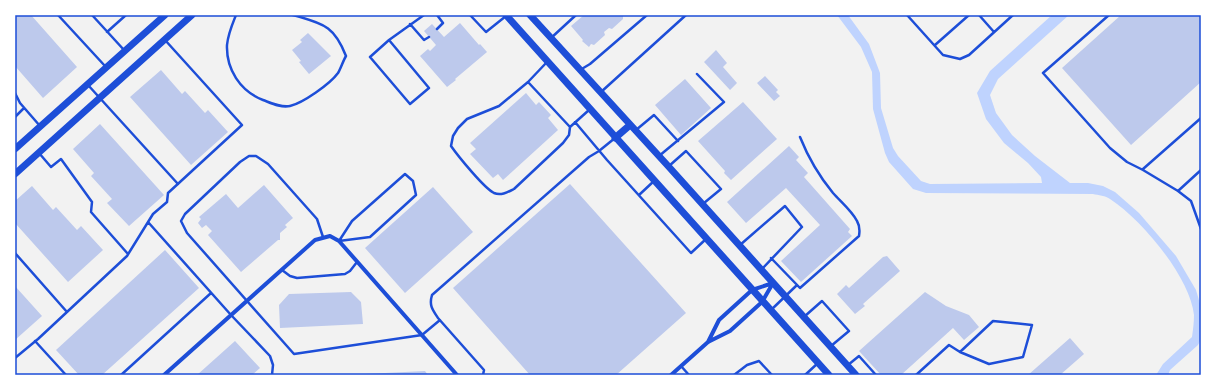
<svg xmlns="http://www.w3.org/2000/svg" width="1216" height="390" font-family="'Crimson Pro',serif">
<rect width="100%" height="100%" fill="#f2f2f2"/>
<path fill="#bfd3fe" d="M837 15H848L869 44 880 73 881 108 893 148 898 156 921 181 930 184 1042 183 1041 177 1028 163 1004 143 986 119 977 93 990 71 1052 15H1069L998 79 990 95 996 113 1012 135 1035 156 1070 183H1088L1103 186 1115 192 1139 213 1176 256 1196 290 1201 307V339L1198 345 1170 370 1168 375H1156L1163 364 1192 337C1193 330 1194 322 1194 315 1190 277 1142 220 1110 199 1106 196 1098 195 1093 194L926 193 913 189 889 162 885 153 873 109 872 72 861 47Z"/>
<path fill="#bdc9ec" d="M15 15H31L77 67 43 98 15 66Z
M584 15H623V19L612 29 609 28 604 32 605 35 594 45 591 44 589 47 582 41 583 40 571 26Z
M1121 15H1201V82L1131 145 1062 68Z
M460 23 479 45 480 44 487 52 455 79 456 80 447 87 420 56 428 49 430 51 436 45 424 31 432 24 444 37Z
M308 33 331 56 309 74 299 62 301 61 292 50 302 42 300 40Z
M716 50 727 63 723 67 737 83 730 90 704 62Z
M161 70 182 94 185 91 205 113 208 110 228 132 191 165 130 97Z
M765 76 778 90 776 92 780 96 774 101 757 83Z
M685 79 711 108 681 135 655 105Z
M526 93 536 105 539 102 551 115 548 118 558 130 503 180 498 174 493 178 470 154 476 149 470 143Z
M743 102 777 139 731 180 724 173 725 171 698 141Z
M100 124 164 195 129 226 107 203 112 199 91 176 94 173 73 149Z
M789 146 799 157 796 160 808 173 804 177 850 229 848 232 852 236 801 282 781 261 820 225 786 188 746 223 727 202Z
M570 184 686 313 616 375H530L453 288Z
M264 185 293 218 285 225 287 227 280 233V240H278L241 272 208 235 212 231 206 225 202 228 198 223 201 219 199 217 226 194 238 208Z
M32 186 53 210 56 207 77 230 81 226 103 250 68 282 15 223V201Z
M433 187 473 232 405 293 365 248Z
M165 250 199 288 102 375H79L56 350Z
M887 256 900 271 863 304 865 306 855 314 837 294 846 285 849 288 883 257Z
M15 286 42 316 15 340Z
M351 292 361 302 363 324 280 328 279 305 289 294Z
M925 292 946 306 969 315 979 327 964 340 953 328 901 375H881L859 351Z
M1070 338 1084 354 1060 375H1028Z
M235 341 260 368 252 375H197Z
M425 371 428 375H365V374Z"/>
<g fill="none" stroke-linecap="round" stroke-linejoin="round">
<path stroke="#1d4ed8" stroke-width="2.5" d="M58 15 105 66
M92 15 124 50
M236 15C232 25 228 34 227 45 226 69 240 91 263 100 271 103 281 108 290 106 303 103 330 84 338 73 341 68 343 61 346 56 334 25 323 24 293 15
M437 15 443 23 437 29
M470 15 486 32 506 16
M907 15 943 55 960 59 969 55 1013 15
M979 15 994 32
M1109 15 1043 73 1110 148 1127 162 1143 170 1178 191 1201 170
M410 24 424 40 429 37
M107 32 126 15
M551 38 576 15
M389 40 429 88 410 104 370 57 389 40 424 15
M935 45 969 15
M547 62 528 82 570 127 589 110
M580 70 590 64 647 15
M528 82 499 106 467 119 458 128 453 136 451 146C458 156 484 188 494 193 501 196 508 192 514 189L563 143 569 135 570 127
M88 85 178 184
M601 92 686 15
M15 93 20 103 40 126
M15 117 24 108
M575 122 607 160 691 253 706 239
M636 130 654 115 678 141
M39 153 51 167 61 159 92 202 91 212 128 254
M659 156 724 102 697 74
M669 166 686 151 721 189 704 203
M1143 169 1201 118
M405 174 413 181 416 195 370 237 339 241 352 221Z
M1178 191 1191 201 1201 229
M639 195 654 181
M148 222 231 315 270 356 273 365 272 375
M323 237 317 219 268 164 256 156H249L240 162 185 214 181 221 187 233 294 354 422 335 440 320
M740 245 785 206 802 227 762 269
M15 253 67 312
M771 258 800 288 859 236C860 230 860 226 857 221 852 211 841 202 833 193 819 176 808 157 800 137
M282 270 290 276 297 278 345 274 350 271 357 262
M771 310 797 285
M805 316 822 301 849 331 831 346
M35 341 66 375
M15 358 38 339 127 256 153 214 167 202 168 193 242 125 165 40
M848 365 859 356 876 375
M681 366 689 375
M121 375 211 293
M483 375 484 370 438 318C432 309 429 305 432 295L589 157 599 151 615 138
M734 375 747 365 759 361 772 375
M805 375 818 363
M916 375 949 345 960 352 989 364 1023 357 1032 325 993 321 960 352"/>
<path stroke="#1d4ed8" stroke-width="4" d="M708 342 719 320 752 290 773 283
M164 375 315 240 330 236 339 241 457 375
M671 375 708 342 730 331 762 302 773 283"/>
<path stroke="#1d4ed8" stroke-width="7" d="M506 15 829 375
M530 15 669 167 856 375
M615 138 630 125
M15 149 165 15
M15 174 192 15"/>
</g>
<rect width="1216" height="390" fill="none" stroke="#ffffff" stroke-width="32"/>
<rect x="16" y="16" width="1184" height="358" fill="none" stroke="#1d4ed8" stroke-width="1.5"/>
</svg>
